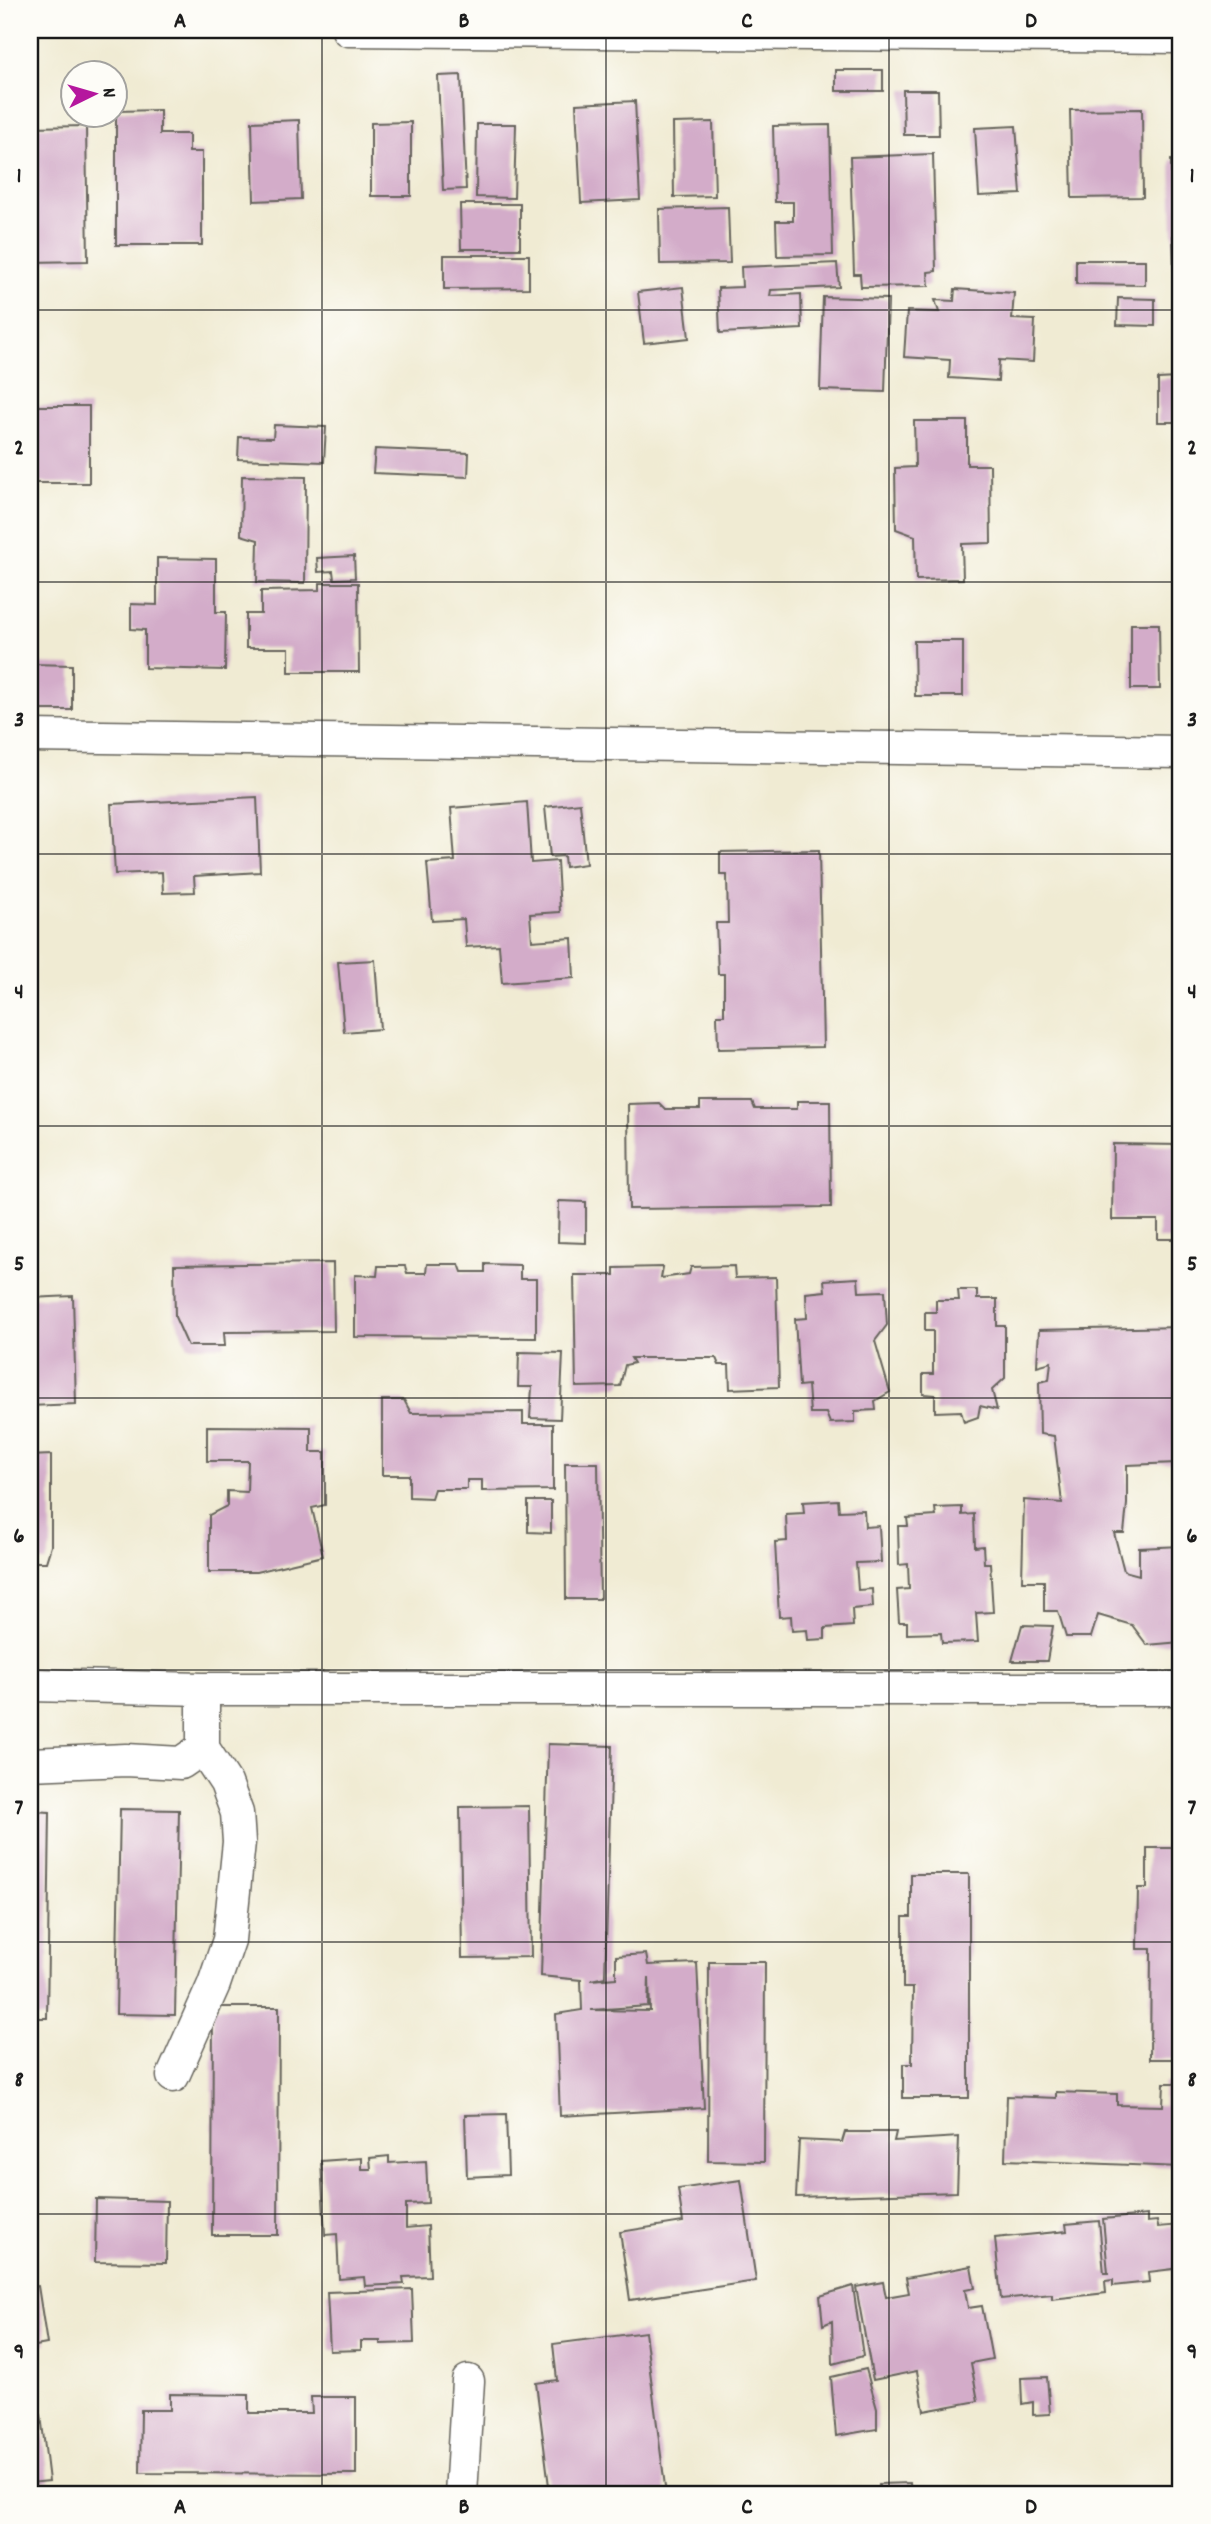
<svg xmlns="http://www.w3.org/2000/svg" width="1211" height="2524" font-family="Dekko,sans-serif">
<rect width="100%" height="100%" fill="#fdfcf7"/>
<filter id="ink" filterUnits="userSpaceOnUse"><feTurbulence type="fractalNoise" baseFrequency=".0143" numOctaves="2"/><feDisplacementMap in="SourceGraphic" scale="14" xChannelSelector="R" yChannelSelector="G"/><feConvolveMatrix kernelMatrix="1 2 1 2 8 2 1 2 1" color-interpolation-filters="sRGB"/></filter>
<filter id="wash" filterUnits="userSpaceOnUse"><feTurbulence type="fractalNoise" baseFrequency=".00686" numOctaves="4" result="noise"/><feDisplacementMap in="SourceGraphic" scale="28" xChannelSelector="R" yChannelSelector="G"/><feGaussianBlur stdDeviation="1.57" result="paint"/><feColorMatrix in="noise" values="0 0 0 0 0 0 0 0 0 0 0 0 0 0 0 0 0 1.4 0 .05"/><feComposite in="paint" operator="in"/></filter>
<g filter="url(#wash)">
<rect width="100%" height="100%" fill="#f0ebd3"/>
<g id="blocks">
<path fill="#d3acc9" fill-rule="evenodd" d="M836 70H883V91H836Z
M461 75 466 189 443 190 438 76Z
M903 90H938L939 135H904Z
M635 101 640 200 581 203 576 104Z
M1142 109 1143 197 1072 198 1070 110Z
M160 110V134H189V152H202V245H116V111Z
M1177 114H1181V273H1174L1171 160H1178Z
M299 120 301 199 254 201 252 122Z
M411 122V196H371V123Z
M713 122 715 196 674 197 673 123Z
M477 124H516L514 198 476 197Z
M830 125 833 255 777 256 776 221H793V202H775L773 126Z
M86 126 88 261 30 262V214H35L34 188H30V127Z
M1016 126 1021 194 979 196 975 128Z
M933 154 936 271 928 272 929 286 861 287 860 274H854L850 157Z
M460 204H520V249H461Z
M728 207 730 263 660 264 659 209Z
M444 255H529V288L444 289Z
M1076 260H1145V285L1076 284Z
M837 263 839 287 771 290 770 296 801 294 802 329 720 333 718 288 742 287 741 267Z
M683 287 689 338 644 343 638 292Z
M955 289 1014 293 1012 319 1035 320 1033 362 999 360 998 381 949 378 950 360 904 357 907 311 939 312 935 300 954 301Z
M823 297 888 299 885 392 820 390Z
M1118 298 1155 299V326L1117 325Z
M1178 330H1181V453H1176V422H1158V379L1178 378Z
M30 406H89V483H30Z
M914 421H967V465H990L991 543 962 544 963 579 916 580 915 536 896 529 895 468 915 467Z
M274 425 326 427 324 462 238 459 239 437 273 438Z
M375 449 469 453 468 477 373 473Z
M242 476 306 477 305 583 257 582 258 540 241 535Z
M354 556 355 578 334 579 333 571 318 572 317 558Z
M157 558 216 559V612H226L225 670 145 668V630L131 629V604L157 605Z
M320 583H358L359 672H289V648H246V614H261V591L320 590Z
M1131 624H1159L1160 689H1131Z
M914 641H963V696H915Z
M30 664 72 665V710H30Z
M257 797 260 872 194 876 195 892 163 893 162 872 115 874 111 804Z
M527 802 531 863 557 861 560 912 530 914 532 941 572 938 574 978 502 983 499 945 466 947 464 919 432 921 427 863 455 861 451 808Z
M580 803 586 864 565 867 564 856 550 857 545 807Z
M819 850 823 1047 718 1049 717 1015H724V974H718L716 923H728L727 875H720V852Z
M375 960 380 1029 344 1032 338 962Z
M797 1101H830L831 1207 629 1209 628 1104 659 1103 665 1109H700V1102H752L755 1109H797Z
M1113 1144 1181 1145V1239H1158V1220H1112Z
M559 1201 586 1202V1243L558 1242Z
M333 1263 334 1331 224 1332 225 1346H188L175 1317 174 1265Z
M427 1264H459L462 1272H485V1264L520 1265V1279H536V1338L355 1337V1275L377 1276 378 1266H405L407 1273H426Z
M734 1266 735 1278 776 1277 779 1387 730 1389 729 1365H719L716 1358H631L634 1363 625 1365 620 1386 576 1387 574 1275H614V1268L663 1267 661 1278 689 1274 691 1267Z
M858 1278 859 1292 885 1291 887 1325 875 1341 890 1392 875 1401 876 1410 855 1411V1422L830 1423 826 1413H810L808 1385 799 1386 795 1319 807 1318 806 1293 825 1291 824 1280Z
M958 1290H977V1299H997V1326H1005V1378L992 1390 997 1410 980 1406 978 1417 964 1422 961 1411 935 1412V1395L923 1394V1374H933V1331H925V1312H936V1300H959Z
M73 1296 76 1404 30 1406V1298Z
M1181 1327V1441L1177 1463 1127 1465V1504L1124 1533H1114L1124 1571 1139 1575V1548L1181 1546V1642L1147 1645 1132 1625 1098 1615 1091 1637H1066L1058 1611H1044V1581H1022L1024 1500 1062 1503 1054 1436 1040 1434 1039 1382 1049 1380 1051 1362 1037 1366 1039 1330Z
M519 1352 563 1353 560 1419 530 1418 532 1387H518Z
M382 1400H404L411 1413 523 1412V1424H553V1490L482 1491V1480H467V1489H434L431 1498 409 1497V1475H382Z
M207 1426 311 1427V1452H325V1505L312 1508 323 1556 256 1572H209V1515L227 1506V1491L247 1492 248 1461H207Z
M51 1455V1546L46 1562H30V1456Z
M565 1463H598L600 1599H566Z
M838 1500 839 1511 864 1510 865 1527 879 1526 881 1562 856 1563 858 1590 872 1589 873 1607 852 1609 853 1626 825 1628V1639L808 1640 807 1630 792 1631 791 1616 779 1617 775 1542 787 1541 786 1514 804 1513 803 1502Z
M528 1501H551V1533L528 1532Z
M962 1507V1515L974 1514 975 1547 983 1546 984 1563H990L993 1612 976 1613 978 1642 942 1643 941 1633 907 1634V1622H899L897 1590 909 1589 908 1564 899 1565 898 1526H908L907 1518 936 1516 935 1508Z
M1022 1625 1053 1626 1047 1661H1012Z
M548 1744 612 1746 605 1977 591 1980 616 1978V1956L646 1954 648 1965 697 1963 704 2108 560 2116 556 2014 582 2010 581 1980 541 1976ZM649 1977 650 2011 591 2010 648 2006Z
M529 1806 531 1957 462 1958 460 1807Z
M120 1809 179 1810 175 2015 116 2014Z
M30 1811 50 1812 47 2018H30Z
M1147 1848H1181V2059H1150L1151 1949H1137L1138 1888H1147Z
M911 1874H969V2098H903V2064H912L913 1988H903V1917H911Z
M709 1962H765L764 2162 708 2161Z
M213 2007H279L278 2235H212Z
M1164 2083H1181V2167L1005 2160 1007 2096 1056 2098V2092L1117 2094V2105L1163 2106Z
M506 2114 508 2175 467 2177 465 2115Z
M845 2132H896L894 2141 959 2137 957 2192 796 2197 799 2140 842 2142Z
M389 2156V2163L426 2161 428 2203 406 2204V2228L428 2226 430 2276 403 2277 404 2284 365 2286 364 2277 339 2279 337 2234 325 2235 321 2161 362 2158V2169H371L370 2158Z
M741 2180 756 2281 630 2300 620 2232 683 2222 678 2189Z
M96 2199 167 2201 166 2263 95 2262Z
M1147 2215V2222L1157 2221 1158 2227 1181 2225V2268L1148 2272 1149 2282 1113 2286V2280L1105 2281 1106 2293 1052 2299V2294L1001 2299 995 2238 1067 2231 1066 2224 1099 2221 1104 2273H1108L1103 2219Z
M971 2266 975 2288 965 2290 968 2308 982 2306 992 2359 971 2363 978 2401 924 2411 917 2371 873 2380 856 2287 883 2282 886 2297 909 2293 906 2278Z
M38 2286 47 2344 30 2347V2287Z
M853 2286 863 2356 833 2364 832 2321 823 2325 820 2296Z
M412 2289 414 2343 380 2344V2341H361V2350L330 2351 327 2292Z
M645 2332 666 2494H550L536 2383 557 2380 553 2344Z
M866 2369 877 2409V2429L836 2436 831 2377Z
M1047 2377 1050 2414 1033 2415V2402L1022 2404 1021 2378Z
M170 2394 249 2395V2413H312L311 2397H356V2474L140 2473 141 2410H170Z
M41 2415 49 2481 30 2483V2416Z
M910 2483 911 2494H879V2484Z"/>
</g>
</g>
<g filter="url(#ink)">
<use href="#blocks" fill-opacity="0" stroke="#66645c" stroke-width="2"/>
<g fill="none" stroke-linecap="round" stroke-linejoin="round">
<defs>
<path id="minor" d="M348 30 1181 37
M30 736 1181 752
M30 1685 203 1689H1181
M30 1764 126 1760 181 1763 203 1748V1689
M173 2076 214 1984 229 1940 239 1842 237 1813 226 1783 203 1748
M461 2494 468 2381"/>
</defs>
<use href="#minor" stroke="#66645c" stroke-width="35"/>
<use href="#minor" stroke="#fff" stroke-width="32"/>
</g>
</g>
<path fill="none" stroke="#1c1c1c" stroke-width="2" stroke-opacity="0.55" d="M322 30V2494M606 30V2494M889 30V2494M30 310H1181M30 582H1181M30 854H1181M30 1126H1181M30 1398H1181M30 1670H1181M30 1942H1181M30 2214H1181"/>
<rect width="1211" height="2524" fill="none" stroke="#fdfcf7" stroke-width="77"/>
<g transform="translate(94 94) rotate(85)"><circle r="33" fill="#fdfcf7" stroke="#a3a29f" stroke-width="2"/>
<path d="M0-5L12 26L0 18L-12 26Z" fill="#b5179e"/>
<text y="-10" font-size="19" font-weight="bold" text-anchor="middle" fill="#1c1c1c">N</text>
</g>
<rect x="38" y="38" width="1134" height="2448" fill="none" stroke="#1c1c1c" stroke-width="2.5"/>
<g font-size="23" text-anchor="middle" font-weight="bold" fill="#1c1c1c">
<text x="180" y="27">A</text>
<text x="464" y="27">B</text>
<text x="747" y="27">C</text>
<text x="1031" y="27">D</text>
<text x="19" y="182">1</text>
<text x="1192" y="182">1</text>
<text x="19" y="454">2</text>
<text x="1192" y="454">2</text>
<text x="19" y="726">3</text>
<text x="1192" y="726">3</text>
<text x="19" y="998">4</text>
<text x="1192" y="998">4</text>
<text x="19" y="1270">5</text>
<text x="1192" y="1270">5</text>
<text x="19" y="1542">6</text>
<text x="1192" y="1542">6</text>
<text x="19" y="1814">7</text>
<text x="1192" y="1814">7</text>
<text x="19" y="2086">8</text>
<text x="1192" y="2086">8</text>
<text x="19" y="2358">9</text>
<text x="1192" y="2358">9</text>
<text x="180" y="2513">A</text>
<text x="464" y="2513">B</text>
<text x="747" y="2513">C</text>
<text x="1031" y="2513">D</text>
</g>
</svg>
